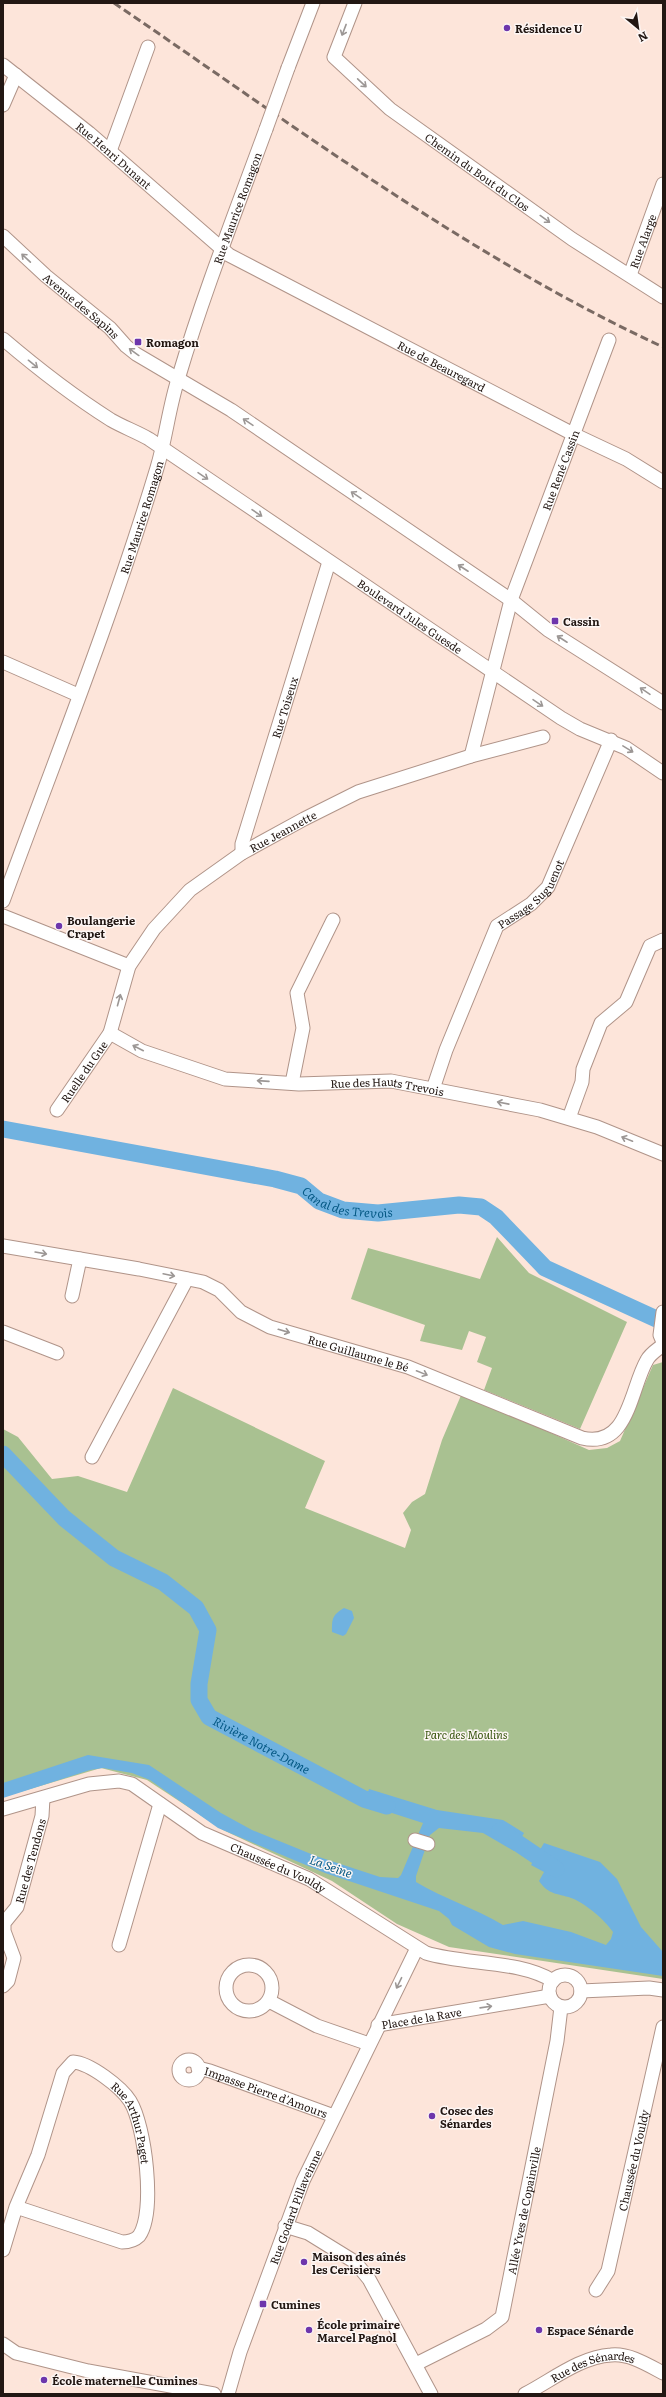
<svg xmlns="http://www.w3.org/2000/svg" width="666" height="2397" font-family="Literata,serif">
<rect width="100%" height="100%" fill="#fde5da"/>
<path fill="#a9c191" d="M497 1237 529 1273 627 1322 580 1429 484 1390 492 1368 477 1362 486 1337 469 1331 462 1350 420 1341 425 1325 351 1299 368 1248 480 1279Z
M663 1362V1979L449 1947 397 1924 332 1881 223 1830 147 1780 101 1768 3 1797V1429L18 1437 52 1479 78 1476 127 1492 173 1388 325 1461 305 1508 405 1548 411 1530 403 1513 412 1502 425 1494 442 1440 462 1393 589 1450 607 1448 620 1441 653 1365Z"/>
<path fill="#70b2e0" d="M344 1608 352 1611 354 1618 346 1634 343 1636 332 1632C332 1619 332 1615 344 1608Z
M88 1755 149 1765 221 1813 252 1830 316 1856 380 1877 398 1878 401 1875 423 1823 364 1804 369 1789 437 1810 503 1820 524 1833 514 1851 483 1833 439 1828 430 1835 416 1876V1882C444 1899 475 1908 503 1925L523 1921 571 1932 606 1945 611 1939 613 1932C605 1920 587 1905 574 1899 559 1893 549 1896 539 1881L544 1872 531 1865 544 1843 600 1862 617 1879 641 1927 663 1952V1976L515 1954 489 1947 452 1925 449 1919 439 1911 325 1873 218 1828 150 1780 132 1773 103 1768 90 1770 3 1798V1783Z"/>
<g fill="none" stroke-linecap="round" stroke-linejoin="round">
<g stroke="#70b2e0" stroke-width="17">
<path id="s1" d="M3 1129 275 1179 301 1186 319 1201 343 1210 378 1213 459 1205 481 1207 496 1217 545 1268 663 1322"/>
<path id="s2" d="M3 1454 64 1518 114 1558 163 1582 196 1608 208 1630 199 1684V1700L209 1717 364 1799 387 1806"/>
<path d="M500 1831 556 1869"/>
</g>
<defs>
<g id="minor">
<path id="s3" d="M355 3 334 57 390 109 572 239 663 297"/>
<path id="s4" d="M3 65 89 133 229 255 575 435 626 459 663 482"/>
<path d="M288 68 313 3"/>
<path d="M3 105 16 75"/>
<path d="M110 151 148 47"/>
<path id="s5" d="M3 236 46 276 110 328 126 346 136 354 231 410 511 600 548 630 663 703"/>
<path id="s6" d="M630 275 663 184"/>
<path id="s7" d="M3 339C37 368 73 396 111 420 123 427 137 432 149 439L561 718 580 729 626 748 663 773"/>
<path d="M3 662 78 695"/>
<path id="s8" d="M471 756 511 600 609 340"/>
<path id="s9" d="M242 853V844L329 562"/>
<path id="s10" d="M3 901C56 757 113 614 157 468 166 438 169 406 179 376 204 292 236 211 266 129"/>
<path d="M3 916 129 966"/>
<path id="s11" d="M110 1033 142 1051 225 1079 299 1084 391 1081 540 1110 597 1127 663 1154"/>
<path d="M292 1083 303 1028 297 993 333 920"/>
<path id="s12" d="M433 1089 446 1050 497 926 531 904 548 887 611 740"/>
<path id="s13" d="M57 1110 110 1033 129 966 154 929 190 890 242 853 304 819 358 792 471 756 543 737"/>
<path d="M569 1118 582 1082 583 1069 601 1023 626 1002 650 946 663 940"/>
<path id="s14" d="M3 1246 139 1269 203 1282 219 1290 241 1312 270 1327 408 1367 582 1438C629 1449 630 1389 647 1360 650 1354 658 1349 663 1345"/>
<path d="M72 1296 80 1259"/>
<path d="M663 1312 660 1335 663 1342"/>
<path d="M3 1332 57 1353"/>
<path d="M92 1457 187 1279"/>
<path id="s15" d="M3 1809 89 1784 119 1781 132 1784 202 1833 309 1879 426 1953C465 1965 520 1960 553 1981"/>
<path d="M415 1840 428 1844"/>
<path d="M119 1945 160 1804"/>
<circle cx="249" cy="1988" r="23"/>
<circle cx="565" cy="1991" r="16"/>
<path id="s16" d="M3 1986 8 1981 14 1958 4 1931V1923L17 1907 42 1816 43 1798"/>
<path d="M581 1991 649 1988 663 1990"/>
<path d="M269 2001 317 2026 369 2044"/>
<path id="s17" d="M378 2025 550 1996"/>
<circle cx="189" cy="2070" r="10"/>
<path id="s18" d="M198 2068 210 2071 334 2116"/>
<path d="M285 2226 308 2233 355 2262 369 2279 431 2394"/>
<path id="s19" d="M3 2250 16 2207 38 2155 63 2073 73 2062C90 2063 121 2087 130 2101 145 2125 156 2212 139 2236 134 2241 128 2242 122 2242L16 2207"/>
<path id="s20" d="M596 2290 608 2271 663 2027"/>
<path d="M3 2344 16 2353 88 2371 214 2394"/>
<path id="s21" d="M416 2364 486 2329 502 2317 557 2041 561 2007"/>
<path id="s22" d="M228 2394 240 2352 303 2181 417 1948"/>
<path id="s23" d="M525 2394C552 2380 580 2357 611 2355 629 2353 648 2365 663 2373"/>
</g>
</defs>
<use href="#minor" stroke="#b09489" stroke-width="15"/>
<use href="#minor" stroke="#fff" stroke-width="13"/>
<path stroke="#7a6a63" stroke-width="3" stroke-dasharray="8 4" stroke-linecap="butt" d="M114 3C292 124 467 256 663 347"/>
<defs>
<path id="minor-bridge" d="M266 129 288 68"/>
</defs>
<use href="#minor-bridge" stroke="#b09489" stroke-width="15" stroke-linecap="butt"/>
<use href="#minor-bridge" stroke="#fff" stroke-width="13"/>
</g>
<defs><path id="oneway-shaft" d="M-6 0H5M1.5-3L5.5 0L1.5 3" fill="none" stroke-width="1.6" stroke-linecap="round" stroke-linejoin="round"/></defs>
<g stroke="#9c9795">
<use href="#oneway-shaft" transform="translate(344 30) rotate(111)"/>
<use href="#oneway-shaft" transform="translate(362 83) rotate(43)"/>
<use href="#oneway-shaft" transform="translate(545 219) rotate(36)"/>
<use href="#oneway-shaft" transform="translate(26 258) rotate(-137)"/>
<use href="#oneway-shaft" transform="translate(134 352) rotate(-144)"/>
<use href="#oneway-shaft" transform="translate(33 364) rotate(39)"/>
<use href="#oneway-shaft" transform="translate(248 422) rotate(-146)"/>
<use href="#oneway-shaft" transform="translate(203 476) rotate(34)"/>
<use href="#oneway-shaft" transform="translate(356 495) rotate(-146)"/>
<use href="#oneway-shaft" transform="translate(257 513) rotate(34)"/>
<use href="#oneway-shaft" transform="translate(463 568) rotate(-147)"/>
<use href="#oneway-shaft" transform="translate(562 639) rotate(-147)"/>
<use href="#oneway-shaft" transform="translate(645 691) rotate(-146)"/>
<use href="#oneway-shaft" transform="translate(538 703) rotate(34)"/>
<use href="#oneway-shaft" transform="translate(628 749) rotate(31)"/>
<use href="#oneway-shaft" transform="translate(119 1000) rotate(-75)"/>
<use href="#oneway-shaft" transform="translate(138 1048) rotate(-153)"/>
<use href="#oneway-shaft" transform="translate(263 1081) rotate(-176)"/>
<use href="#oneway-shaft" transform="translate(503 1103) rotate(-169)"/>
<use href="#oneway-shaft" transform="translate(627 1139) rotate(-158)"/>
<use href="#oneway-shaft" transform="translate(41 1253) rotate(10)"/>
<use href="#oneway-shaft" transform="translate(169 1275) rotate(12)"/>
<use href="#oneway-shaft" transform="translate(284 1331) rotate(16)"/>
<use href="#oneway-shaft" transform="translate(422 1373) rotate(22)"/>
<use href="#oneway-shaft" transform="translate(399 1983) rotate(116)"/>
<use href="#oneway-shaft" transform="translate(486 2007) rotate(-8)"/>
</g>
<g fill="#6d36ac" stroke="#fdf6f4" stroke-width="1.5">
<circle cx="507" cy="28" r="4"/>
<rect x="134" y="338" width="8" height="8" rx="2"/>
<rect x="551" y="617" width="8" height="8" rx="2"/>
<circle cx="59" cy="926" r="4"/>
<circle cx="432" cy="2116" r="4"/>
<circle cx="304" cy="2262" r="4"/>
<rect x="259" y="2300" width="8" height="8" rx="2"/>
<circle cx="309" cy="2330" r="4"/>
<circle cx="539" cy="2330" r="4"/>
<circle cx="44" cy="2380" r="4"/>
</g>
<g text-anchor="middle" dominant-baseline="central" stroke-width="3" stroke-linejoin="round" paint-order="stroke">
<g font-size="11" font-weight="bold" fill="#221713" stroke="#fdf6f4" text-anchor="start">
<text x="515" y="28">Résidence U</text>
<text x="146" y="342">Romagon</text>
<text x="563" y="621">Cassin</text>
<text x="67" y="920">Boulangerie<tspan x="67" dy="13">Crapet</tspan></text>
<text x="440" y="2110">Cosec des<tspan x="440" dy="13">Sénardes</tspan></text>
<text x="312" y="2256">Maison des aînés<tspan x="312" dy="13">les Cerisiers</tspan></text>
<text x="271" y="2304">Cumines</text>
<text x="317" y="2324">École primaire<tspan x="317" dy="13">Marcel Pagnol</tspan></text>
<text x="547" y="2330">Espace Sénarde</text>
<text x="52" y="2380">École maternelle Cumines</text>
</g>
<g font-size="11" fill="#221713" stroke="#fdf6f4">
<text stroke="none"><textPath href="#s4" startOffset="143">Rue Henri Dunant</textPath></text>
<text stroke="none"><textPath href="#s3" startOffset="242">Chemin du Bout du Clos</textPath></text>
<text stroke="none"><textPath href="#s10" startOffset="732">Rue Maurice Romagon</textPath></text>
<text stroke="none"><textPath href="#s6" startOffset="36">Rue Alarge</textPath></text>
<text stroke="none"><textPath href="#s5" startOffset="105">Avenue des Sapins</textPath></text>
<text stroke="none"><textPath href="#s4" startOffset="535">Rue de Beauregard</textPath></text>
<text stroke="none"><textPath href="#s8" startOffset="300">Rue René Cassin</textPath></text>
<text stroke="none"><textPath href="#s10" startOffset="408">Rue Maurice Romagon</textPath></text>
<text stroke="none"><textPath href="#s7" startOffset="493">Boulevard Jules Guesde</textPath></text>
<text stroke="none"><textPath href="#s9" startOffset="152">Rue Toiseux</textPath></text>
<text stroke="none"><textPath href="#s13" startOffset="371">Rue Jeannette</textPath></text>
<text stroke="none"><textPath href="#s12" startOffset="223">Passage Suguenot</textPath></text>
<text stroke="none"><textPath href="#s13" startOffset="47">Ruelle du Gue</textPath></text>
<text stroke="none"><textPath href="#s11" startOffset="287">Rue des Hauts Trevois</textPath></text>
<text stroke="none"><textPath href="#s14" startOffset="377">Rue Guillaume le Bé</textPath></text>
<text stroke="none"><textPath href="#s16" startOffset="136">Rue des Tendons</textPath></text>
<text stroke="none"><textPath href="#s15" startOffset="302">Chaussée du Vouldy</textPath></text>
<text stroke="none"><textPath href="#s17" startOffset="44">Place de la Rave</textPath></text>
<text stroke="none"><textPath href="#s18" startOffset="72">Impasse Pierre d'Amours</textPath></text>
<text stroke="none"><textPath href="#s19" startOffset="293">Rue Arthur Paget</textPath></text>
<text stroke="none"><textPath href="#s20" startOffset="136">Chaussée du Vouldy</textPath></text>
<text stroke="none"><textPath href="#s22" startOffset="199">Rue Godard Pillaveinne</textPath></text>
<text stroke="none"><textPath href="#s21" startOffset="207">Allée Yves de Copainville</textPath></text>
<text stroke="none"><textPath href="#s23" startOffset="75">Rue des Sénardes</textPath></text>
</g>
<g font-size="11" font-style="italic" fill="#37540d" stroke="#fdf6f4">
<text x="466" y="1734">Parc des Moulins</text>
</g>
<g font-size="12" font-style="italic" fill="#045884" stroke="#fdf6f4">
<text stroke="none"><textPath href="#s1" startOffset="355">Canal des Trevois</textPath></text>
<text stroke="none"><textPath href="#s2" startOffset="424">Rivière Notre-Dame</textPath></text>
<text transform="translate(331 1866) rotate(20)">La Seine</text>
</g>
</g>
<rect width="666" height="2397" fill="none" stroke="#221713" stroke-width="8"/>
<g transform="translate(638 28) rotate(151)" stroke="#fdf6f4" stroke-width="3" paint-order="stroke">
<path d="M0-3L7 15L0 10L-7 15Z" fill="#221713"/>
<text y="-6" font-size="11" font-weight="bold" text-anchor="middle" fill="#221713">N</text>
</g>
</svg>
